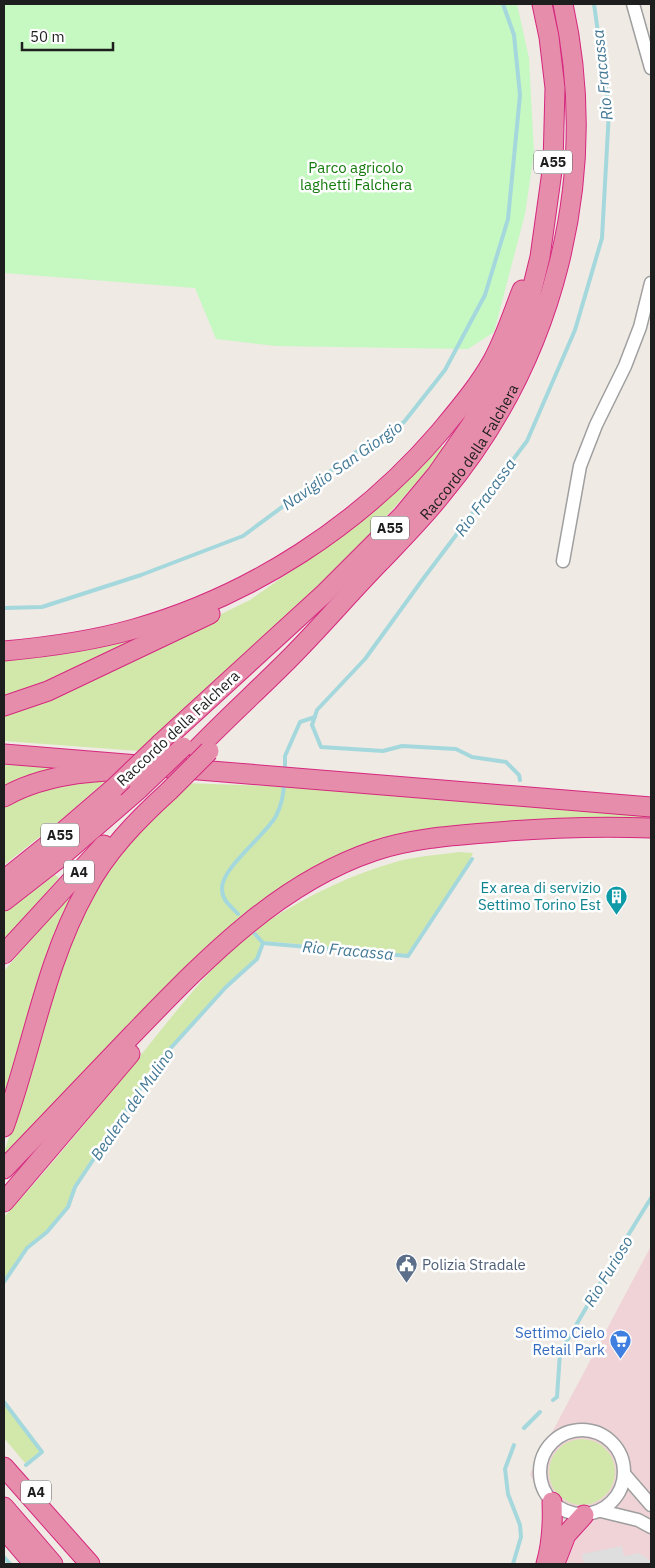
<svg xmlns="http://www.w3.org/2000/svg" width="655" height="1568" font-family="'IBM Plex Sans',sans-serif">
<rect width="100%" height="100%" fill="#efeae4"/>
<path fill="#efd3d7" d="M651 1246V1564H565L568 1553 530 1474Z"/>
<path fill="#d2e8ab" d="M442 446 444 449C355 561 244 654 139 751L4 741V712L160 644 250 600 334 541 374 510 416 472Z
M137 637V640L49 682 4 699V658Z
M4 763 60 768 4 790Z
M109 778 60 821 4 865V806L49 786Z
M183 783 300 787 651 814V818H566L468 824 425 829 395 835 363 845 264 900 227 929 186 967 7 1154 4 1152 14 1123 72 931 107 867Z
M459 852 473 853 466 867 407 954 264 941 261 943 256 958 157 1061 73 1187 67 1206 47 1231 26 1248 4 1280V1217C56 1161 104 1100 153 1040 186 999 223 951 268 921 309 895 352 874 399 861 418 856 439 855 459 852Z
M55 875 59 878 4 942V913Z
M72 894 74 896 4 1110V971L55 911Z
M4 1404 40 1452 25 1463 4 1438Z
M549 1472a33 33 0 1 1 66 0a33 33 0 1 1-66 0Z"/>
<path fill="#c6f8c2" d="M4 4H517L529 58 534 153 525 214 494 332 468 349 276 346 216 339 195 288 4 273Z"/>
<path fill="#dedede" d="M622 1546 624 1556 639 1553 651 1561V1564H584L582 1554Z"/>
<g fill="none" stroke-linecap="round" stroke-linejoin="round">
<path stroke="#a5d8dc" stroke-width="4" d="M4 608 42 607 141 575 243 536 355 453 404 422 445 370 485 295 508 219 520 95 514 35 503 4
M285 766V756L300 722 315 717
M520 780 519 775 506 762 472 757 456 749 402 746 383 751 321 747 312 725 317 710 365 659 423 579 527 441 575 330 602 238 609 111 594 4
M238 914C231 906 222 901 222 889 221 868 265 836 276 816 281 806 284 793 284 782
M263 943 408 956 472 859
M4 1282 27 1248 47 1232 68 1207 75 1187 159 1061 226 987 257 959 263 943 255 934
M553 1400 557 1397 560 1353 627 1237 651 1198
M4 1402 42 1452 26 1465
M524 1428 540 1412
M4 1557 10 1564
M513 1564 521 1537 520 1525 508 1494 505 1469 514 1445"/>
<defs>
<path id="minor" d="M633 4 651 68
M563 561 580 466 596 425 625 366 640 327 651 283
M540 1472a42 42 0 1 1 84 0a42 42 0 1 1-84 0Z
M625 1475 651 1505
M601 1511 638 1520 651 1527"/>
<g id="highway">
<path d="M4 651C48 647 92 641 134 629 251 596 360 525 439 433 458 410 478 387 493 360 505 338 513 313 522 290"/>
<path d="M4 706 48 691 210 614"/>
<path d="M160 744 325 593 402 516 437 474 471 425 508 359 522 330 540 257 553 164 555 88 549 37 542 4"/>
<path id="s1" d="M197 749C227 718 258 690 288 660 319 629 348 595 379 563 400 541 422 519 441 495 555 359 601 177 563 4"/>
<path d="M4 754 651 807"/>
<path d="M4 797C35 779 71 773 107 771"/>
<path d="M4 880 49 844 114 788"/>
<path d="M4 901 58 859 139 789"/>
<path d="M4 954 104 845"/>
<path d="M4 1127C32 1049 45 963 86 890 106 852 137 820 169 791"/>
<path d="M4 1169C47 1124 90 1079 133 1034 203 962 276 884 374 851 410 839 448 836 485 833 540 828 595 826 651 828"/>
<path d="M4 1202 130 1054"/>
<path d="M4 1467 90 1564"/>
<path d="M4 1507 53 1564"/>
<path d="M4 1529 34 1564"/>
<path d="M557 1558 566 1535 584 1515"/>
<path d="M546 1564C552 1543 553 1524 552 1502"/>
</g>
</defs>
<use href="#minor" stroke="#9f9f9f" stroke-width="15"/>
<use href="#highway" stroke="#d6277e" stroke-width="21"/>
<use href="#minor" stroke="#fff" stroke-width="12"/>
<use href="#highway" stroke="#e58dab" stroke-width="19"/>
<defs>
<path id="highway-bridge" d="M114 788 160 744
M139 789 183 747
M169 791 209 751"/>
</defs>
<use href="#highway-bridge" stroke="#d6277e" stroke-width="21" stroke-linecap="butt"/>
<use href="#highway-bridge" stroke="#e58dab" stroke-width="19"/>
</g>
<defs>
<symbol id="building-pin" viewBox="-11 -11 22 30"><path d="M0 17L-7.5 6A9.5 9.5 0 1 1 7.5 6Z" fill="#0f9aa8" stroke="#fff"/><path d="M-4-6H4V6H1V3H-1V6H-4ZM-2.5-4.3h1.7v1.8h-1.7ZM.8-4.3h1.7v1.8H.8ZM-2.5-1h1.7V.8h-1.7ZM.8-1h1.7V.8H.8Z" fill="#fff"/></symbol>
<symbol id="civic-pin" viewBox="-11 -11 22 30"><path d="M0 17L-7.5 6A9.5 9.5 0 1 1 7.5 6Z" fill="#5c6f8a" stroke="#fff"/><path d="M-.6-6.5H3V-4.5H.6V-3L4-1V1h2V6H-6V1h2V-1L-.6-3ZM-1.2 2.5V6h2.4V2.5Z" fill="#fff"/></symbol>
<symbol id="supermarket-pin" viewBox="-11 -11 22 30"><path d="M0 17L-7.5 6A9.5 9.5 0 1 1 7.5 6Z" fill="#3f7fe0" stroke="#fff"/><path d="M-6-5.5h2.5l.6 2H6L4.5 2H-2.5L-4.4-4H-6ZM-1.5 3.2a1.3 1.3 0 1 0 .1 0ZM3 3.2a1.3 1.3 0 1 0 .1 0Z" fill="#fff"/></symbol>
</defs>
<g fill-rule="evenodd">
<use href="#building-pin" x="604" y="884" width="25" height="34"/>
<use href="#civic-pin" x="394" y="1252" width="25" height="34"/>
<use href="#supermarket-pin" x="608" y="1328" width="25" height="34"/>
</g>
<g text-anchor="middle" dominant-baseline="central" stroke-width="5" stroke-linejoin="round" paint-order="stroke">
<g fill="#fff" stroke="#626262" stroke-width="1">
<rect x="534" y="150.5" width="38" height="23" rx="4"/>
<rect x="371" y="516.5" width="38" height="23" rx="4"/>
<rect x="41" y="823.5" width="38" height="23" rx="4"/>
<rect x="64" y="860.5" width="30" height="23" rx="4"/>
<rect x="21" y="1480.5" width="30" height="23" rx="4"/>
</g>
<g font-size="14" font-weight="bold" fill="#1e1e1e">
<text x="553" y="162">A55</text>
<text x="390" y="528">A55</text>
<text x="60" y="835">A55</text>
<text x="79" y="872">A4</text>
<text x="36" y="1492">A4</text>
</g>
<g font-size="15" fill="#157a0d" stroke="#fff">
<text x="356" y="167">Parco agricolo<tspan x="356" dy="17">laghetti Falchera</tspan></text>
</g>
<g font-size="15" fill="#1e1e1e" stroke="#fff">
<text stroke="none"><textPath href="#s1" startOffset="404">Raccordo della Falchera</textPath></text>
<text transform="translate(178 728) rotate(-43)">Raccordo della Falchera</text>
</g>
<g font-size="15" fill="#0d838f" stroke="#fff" text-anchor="end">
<text x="601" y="887">Ex area di servizio<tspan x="601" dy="17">Settimo Torino Est</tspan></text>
</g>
<g font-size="15" fill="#4e5e75" stroke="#fff" text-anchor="start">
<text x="422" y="1264">Polizia Stradale</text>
</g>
<g font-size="15" fill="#366cbe" stroke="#fff" text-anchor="end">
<text x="605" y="1332">Settimo Cielo<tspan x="605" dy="17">Retail Park</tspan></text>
</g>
<g font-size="16" font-style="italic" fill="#437895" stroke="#fff">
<text transform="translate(602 75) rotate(-96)">Rio Fracassa</text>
<text transform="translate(342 465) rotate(-35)">Naviglio San Giorgio</text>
<text transform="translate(485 497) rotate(-54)">Rio Fracassa</text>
<text transform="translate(348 950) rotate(5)">Rio Fracassa</text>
<text transform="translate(132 1104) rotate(-55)">Bealera del Mulino</text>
<text transform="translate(608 1271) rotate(-59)">Rio Furioso</text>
</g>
</g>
<rect width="655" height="1568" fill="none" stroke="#1e1e1e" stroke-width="10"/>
<path d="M22 42v8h91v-8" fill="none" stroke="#1e1e1e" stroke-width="2.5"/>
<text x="30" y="42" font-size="15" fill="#1e1e1e" stroke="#ffffff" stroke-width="4" paint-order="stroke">50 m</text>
</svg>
